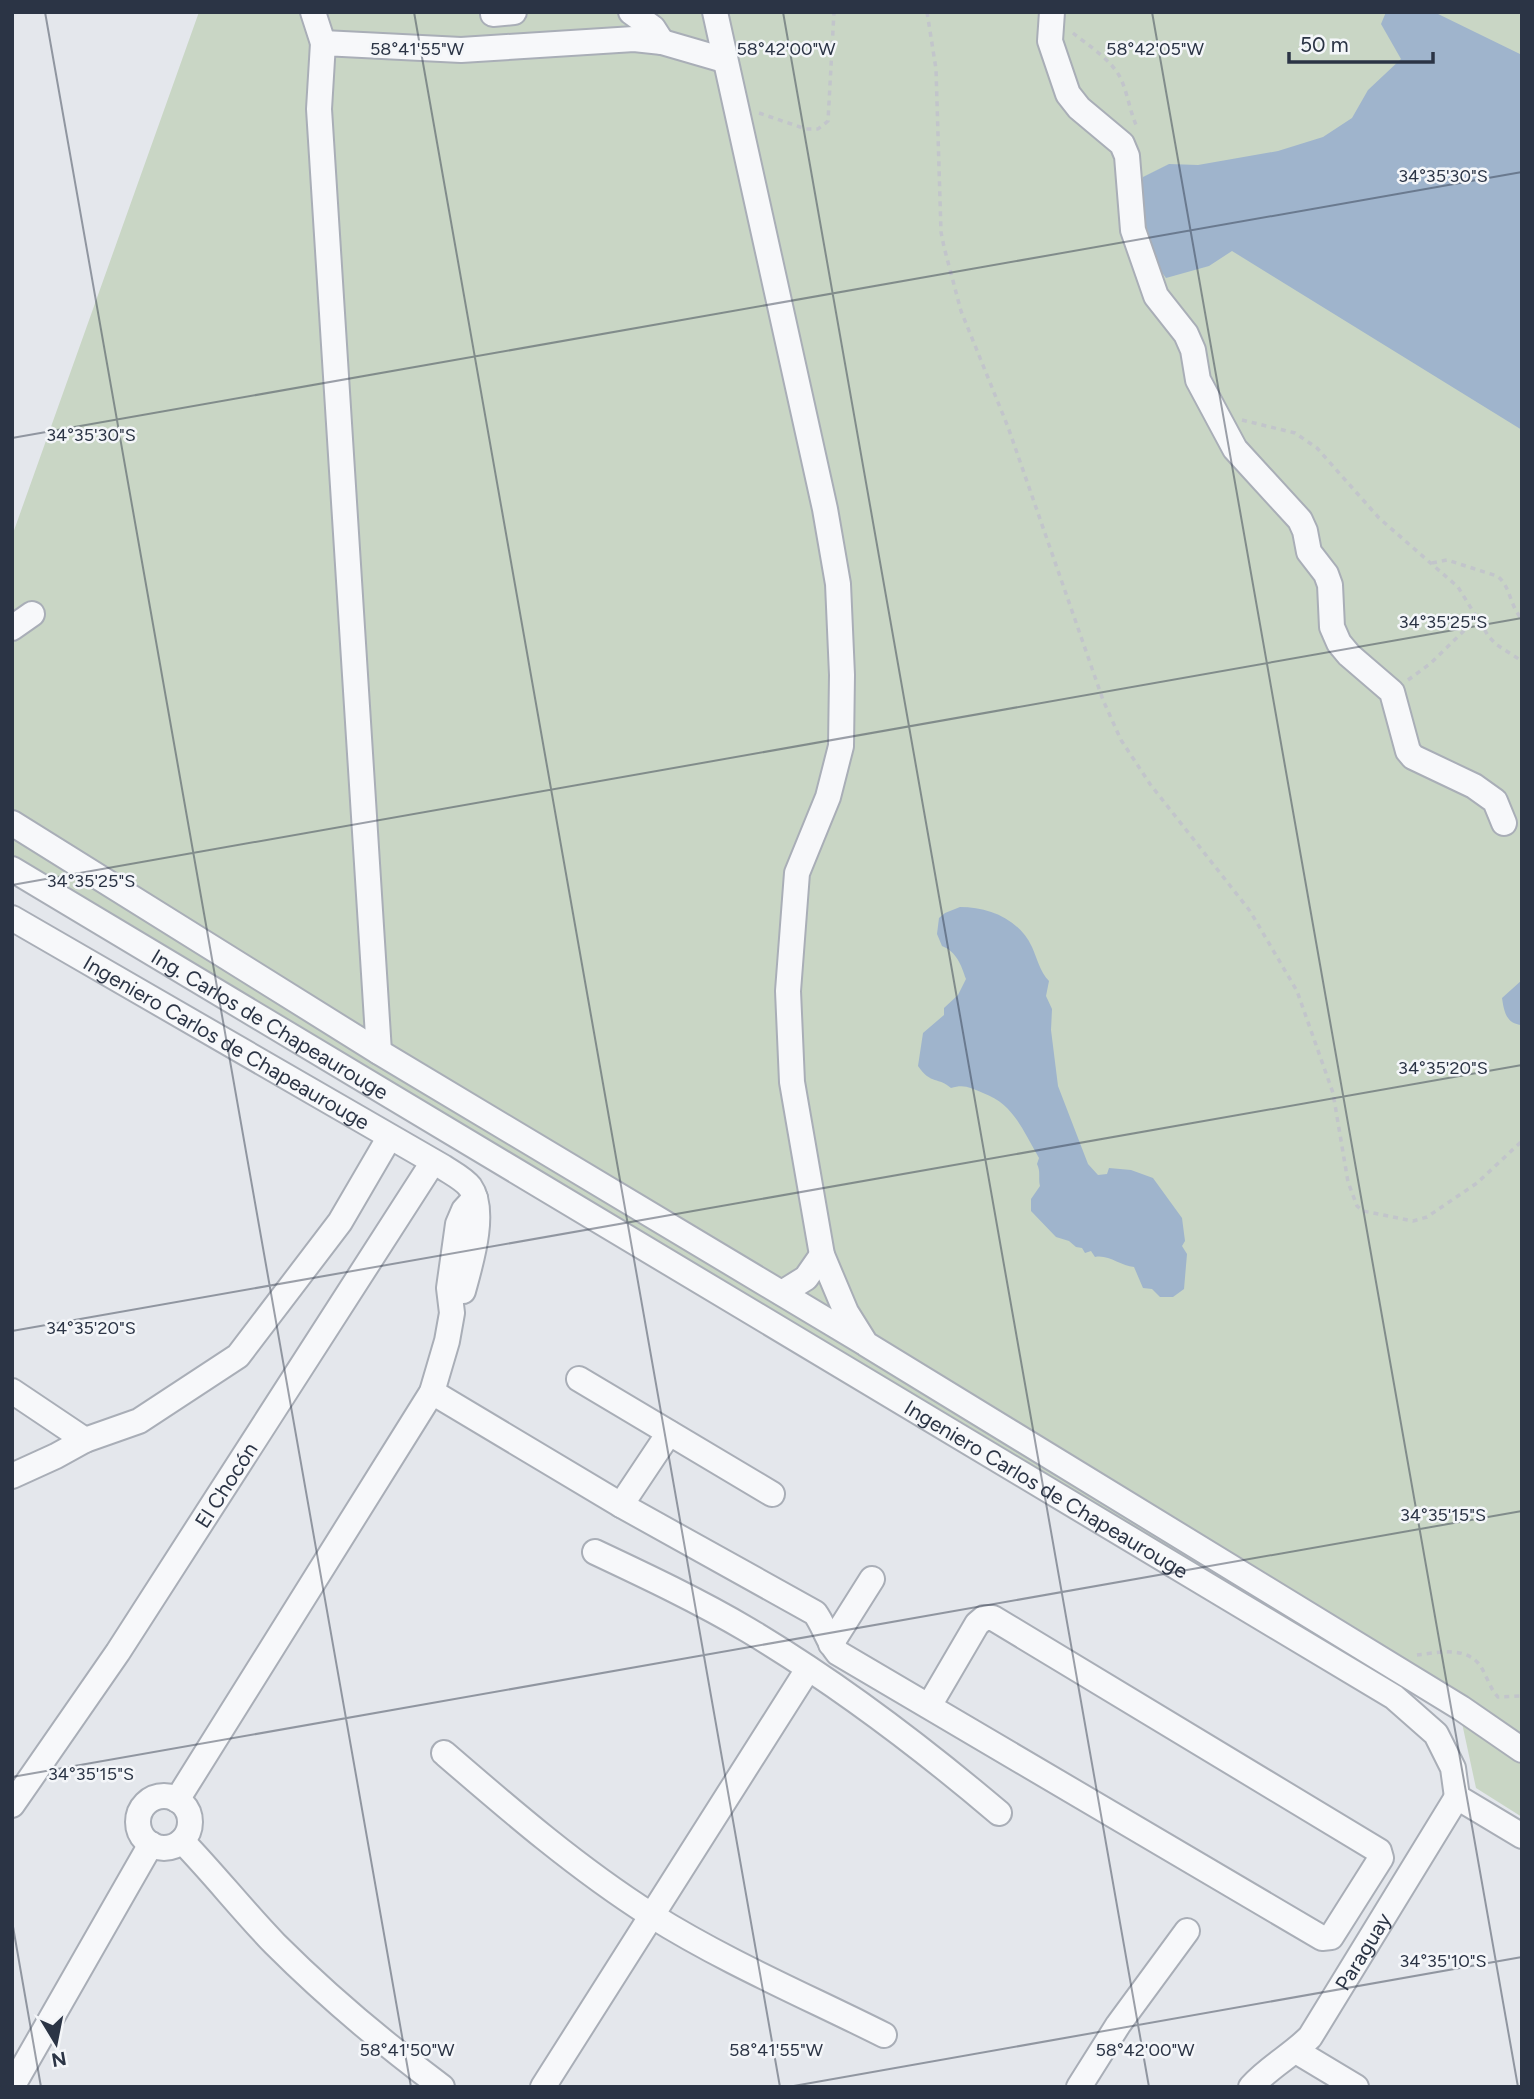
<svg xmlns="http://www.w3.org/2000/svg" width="1534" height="2099" font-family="Figtree,sans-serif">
<rect width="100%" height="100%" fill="#e4e7ec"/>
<path fill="#c9d6c5" d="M199 12H1522V1817L1476 1788 1462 1723 12 860V536Z"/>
<path fill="#9fb4cc" d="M1386 12H1434L1522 55V430L1232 251 1209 266 1166 278 1158 267 1141 208 1143 177 1169 164 1198 165 1278 151 1323 137 1352 118 1368 90 1401 59 1381 24Z
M960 907C989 907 1019 919 1032 947 1037 958 1040 972 1049 981L1046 996 1052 1009 1051 1030 1058 1086 1088 1164 1098 1175 1107 1174 1109 1168 1131 1170 1153 1178 1182 1218 1185 1241 1182 1246 1187 1254 1184 1289 1173 1297H1160L1152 1289 1143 1288 1134 1267C1121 1266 1108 1254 1095 1257L1091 1251 1085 1253 1082 1248 1076 1247 1069 1241 1056 1237 1031 1211V1199L1040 1186C1038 1178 1041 1172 1037 1164L1039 1158C1023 1131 1014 1104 983 1093 970 1088 965 1084 951 1088 939 1077 931 1085 918 1066L923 1033 944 1015V1008L958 995 966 979C961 965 957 952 942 946L937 934 939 918 945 913Z
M1522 980V1025C1506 1024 1504 1011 1502 998Z"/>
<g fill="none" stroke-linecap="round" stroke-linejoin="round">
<defs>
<g id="minor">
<path d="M313 12 323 43"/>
<path d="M631 12 653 28 662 42"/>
<path d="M715 12 825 509 838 584 842 675 841 746 828 797 797 873 788 991 792 1082 822 1255 846 1312 866 1344 1461 1708 1522 1750"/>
<path d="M1052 12 1050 41 1068 94 1079 108 1122 144 1127 156 1133 230 1156 296 1186 334 1193 350 1198 380 1235 449 1300 520 1305 531 1309 552 1326 574 1330 585 1332 627 1339 643 1349 655 1392 692 1408 751 1413 757 1474 786 1495 801 1504 823"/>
<path d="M493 14 514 12"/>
<path d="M12 628 32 614"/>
<path d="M12 823 379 1052 863 1342"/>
<path id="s1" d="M12 869 1394 1697 1436 1734 1453 1768 1457 1797 1522 1836"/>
<path id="s2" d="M12 918 443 1167C452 1173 464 1179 470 1187 487 1211 470 1265 463 1291"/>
<path d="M379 1052 319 109 323 43 461 50 634 39 662 42 724 60"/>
<path d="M782 1293 806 1278 822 1255"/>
<path d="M579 1379 772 1494"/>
<path d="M12 1391 85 1440"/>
<path d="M432 1392 621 1505 815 1613C824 1625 827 1640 838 1653L1322 1938 1331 1937 1381 1858 1379 1851 993 1618H984L977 1624 929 1706"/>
<path d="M12 1476 56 1456 85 1440 139 1421 238 1356 340 1222 389 1138"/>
<path d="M621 1505 669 1433"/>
<path d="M595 1552C646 1576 699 1601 748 1630 837 1683 920 1746 999 1813"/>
<path d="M831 1644 872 1579"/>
<path d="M444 1753C510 1810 577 1868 651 1915 724 1961 806 1996 884 2035"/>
<circle cx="164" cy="1822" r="26"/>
<path d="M177 1800 432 1392 447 1341 452 1313 449 1288 458 1224 464 1210 475 1198"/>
<path id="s3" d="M12 1805 118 1652 433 1162"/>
<path d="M182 1841C214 1874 243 1911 275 1944 327 1996 383 2043 442 2087"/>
<path d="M1296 2051 1356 2087"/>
<path d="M12 2087 151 1844"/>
<path d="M543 2087 808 1669"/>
<path d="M1079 2087 1118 2025 1187 1931"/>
<path id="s4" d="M1251 2087C1269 2067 1291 2056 1310 2037L1457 1797"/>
</g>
</defs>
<use href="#minor" stroke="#a9aeb7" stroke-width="28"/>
<path stroke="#c2c5cb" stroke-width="3.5" stroke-dasharray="5 5" stroke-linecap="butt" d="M927 12 936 69 941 232 944 247 961 311 1008 427 1103 700 1121 740 1150 784 1250 911 1297 991 1333 1093 1348 1182 1357 1206 1363 1211 1413 1221 1427 1217 1477 1183 1522 1141
M1073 33C1089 46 1112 60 1121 79 1128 95 1130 112 1137 127
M759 113 806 129H818L828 121 834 12
M1242 420 1295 433 1317 448 1379 518 1458 587 1489 637 1497 645 1522 661
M1432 563 1447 560 1497 576C1511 586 1509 605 1522 619
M1408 680 1431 663 1477 618
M1417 1655C1436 1653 1463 1646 1478 1663 1486 1672 1488 1686 1498 1697L1522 1696"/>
<use href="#minor" stroke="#f7f8fa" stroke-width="24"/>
</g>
<path fill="none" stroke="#2b3445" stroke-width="2" stroke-opacity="0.45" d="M45 12 411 2087M414 12 780 2087M783 12 1149 2087M1152 12 1518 2087M1521 12 1522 15M12 438 1522 172M12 885 1522 618M12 1331 1522 1065M12 1777 1522 1511M12 1921 41 2087M788 2087 1522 1957"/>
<g text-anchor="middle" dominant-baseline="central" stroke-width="5" stroke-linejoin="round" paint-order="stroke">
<g font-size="21" fill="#2b3445" stroke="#f4f6f9">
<text stroke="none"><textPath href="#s1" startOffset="301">Ing. Carlos de Chapeaurouge</textPath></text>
<text stroke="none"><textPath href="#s2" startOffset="248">Ingeniero Carlos de Chapeaurouge</textPath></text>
<text stroke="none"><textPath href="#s3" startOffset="385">El Chocón</textPath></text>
<text stroke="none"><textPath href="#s1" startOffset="1206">Ingeniero Carlos de Chapeaurouge</textPath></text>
<text stroke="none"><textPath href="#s4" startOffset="178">Paraguay</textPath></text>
</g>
</g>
<g font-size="18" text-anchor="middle" fill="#2b3445" stroke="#f4f6f9" stroke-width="5" stroke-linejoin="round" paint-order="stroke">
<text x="417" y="55">58°41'55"W</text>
<text x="786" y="55">58°42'00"W</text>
<text x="1155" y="55">58°42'05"W</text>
<text x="1443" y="182">34°35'30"S</text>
<text x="91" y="441">34°35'30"S</text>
<text x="1443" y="628">34°35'25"S</text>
<text x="91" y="887">34°35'25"S</text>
<text x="1443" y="1074">34°35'20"S</text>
<text x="91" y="1334">34°35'20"S</text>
<text x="1443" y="1521">34°35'15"S</text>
<text x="91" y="1780">34°35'15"S</text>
<text x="1443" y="1967">34°35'10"S</text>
<text x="407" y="2056">58°41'50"W</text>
<text x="776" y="2056">58°41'55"W</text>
<text x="1145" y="2056">58°42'00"W</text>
</g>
<rect width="1534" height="2099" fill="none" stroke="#2b3445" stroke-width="28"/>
<g transform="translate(56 2043) rotate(170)" stroke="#f4f6f9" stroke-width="5" paint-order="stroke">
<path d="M0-5L12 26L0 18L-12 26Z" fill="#2b3445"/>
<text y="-10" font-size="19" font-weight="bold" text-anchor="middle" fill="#2b3445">N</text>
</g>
<path d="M1289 52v10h144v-10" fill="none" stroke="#2b3445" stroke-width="3.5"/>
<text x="1300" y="52" font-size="21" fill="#2b3445" stroke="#f4f6f9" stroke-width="5" paint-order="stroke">50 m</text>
</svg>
